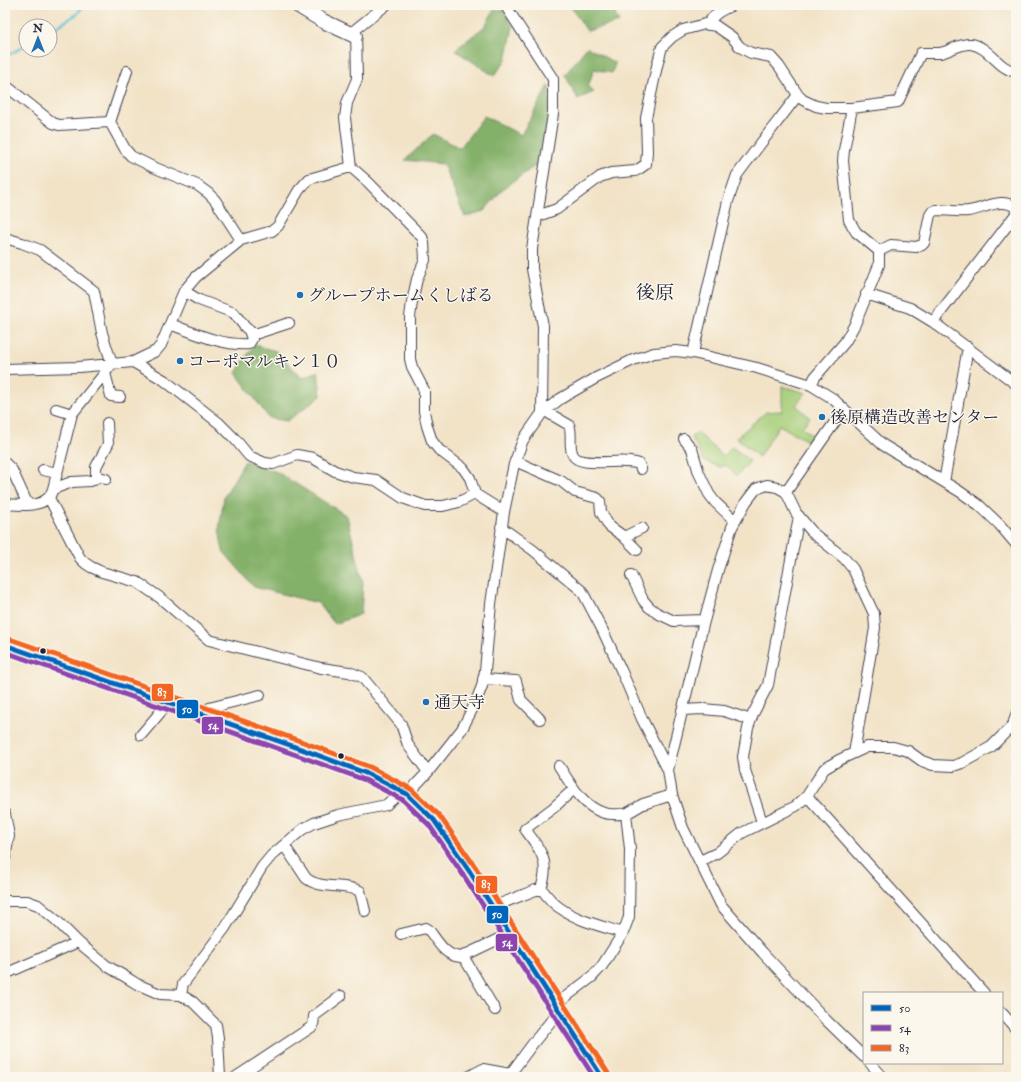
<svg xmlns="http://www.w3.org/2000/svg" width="1021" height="1082" font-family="'IM FELL Double Pica','Noto Serif JP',serif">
<rect width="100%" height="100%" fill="#fbf7ec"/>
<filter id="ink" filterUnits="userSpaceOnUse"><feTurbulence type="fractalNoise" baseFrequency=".025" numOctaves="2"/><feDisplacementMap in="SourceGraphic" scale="8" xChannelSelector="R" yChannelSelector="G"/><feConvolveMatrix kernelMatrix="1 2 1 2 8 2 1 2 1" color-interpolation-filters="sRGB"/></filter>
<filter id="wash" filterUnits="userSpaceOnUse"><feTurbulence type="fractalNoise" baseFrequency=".012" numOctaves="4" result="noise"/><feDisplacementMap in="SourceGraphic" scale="16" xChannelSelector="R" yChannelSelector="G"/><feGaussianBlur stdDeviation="0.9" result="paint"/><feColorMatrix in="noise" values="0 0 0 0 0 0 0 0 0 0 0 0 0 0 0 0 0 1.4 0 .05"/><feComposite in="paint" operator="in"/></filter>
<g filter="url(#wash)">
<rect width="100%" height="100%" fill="#f2e3c7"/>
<path fill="#a6ce79" stroke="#64785a" d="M782 386 806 393 796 405 810 418 802 427 816 439 813 444 779 425 759 457 736 438 766 412 782 411Z
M698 433 723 456 732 447 750 461 737 476 726 465 720 467 704 461 691 437Z"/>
<path fill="#84b169" stroke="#536a52" d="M570 5H617L615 14 619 22 587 31Z
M494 10H503L513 27 506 60 494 76 455 50 485 26Z
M587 47 615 63 612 73 594 69 588 87 594 92 578 99 565 75Z
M549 85V114L545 143 536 165 503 189 484 211 465 217 443 164 405 160 433 134 460 148 484 116 521 135Z
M254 345 276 351 302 378 318 371 321 396 287 421 269 418 236 373Z
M245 461 277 472 347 516 363 583 361 614 335 624 318 603 254 587 223 551 219 529 224 497Z"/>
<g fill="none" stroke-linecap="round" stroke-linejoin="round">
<path stroke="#5bbfd9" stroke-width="2.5" d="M50 31 77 14 84 5
M5 57 26 45"/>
</g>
</g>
<g filter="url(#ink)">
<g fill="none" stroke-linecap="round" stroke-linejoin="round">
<defs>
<path id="street" d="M386 5 356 29 357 79 347 103 345 118 351 167 368 182 422 237 424 243 425 260 417 279 412 302 410 317V359L412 367 424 390V411L427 426 432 441 439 450 463 468 470 478 475 494 504 512
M505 5 553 79V114L532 249V269L543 326 542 413
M708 25C713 13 722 10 733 5
M5 85 53 123 59 125 110 122 125 149 131 156 153 167 197 185 208 193 215 200 241 240
M852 108 844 150 843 161 849 220 856 232 879 251
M110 122 127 71
M538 216 557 209 600 177 611 173 635 171 639 169 646 164 647 152 646 118 657 66 662 47 672 37 683 30 705 24 716 26 732 37 740 47 751 53 771 57 779 66 798 95 803 100 816 106 826 108H852L898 102 921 53C927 53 934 53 940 53 951 51 960 43 971 44 990 47 998 69 1016 72
M5 238 22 243 40 250 94 291 102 333 112 364 72 414 53 489C52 491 51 495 49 497 39 508 18 505 5 504
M879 251 891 245 916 247 922 245 924 243 930 215 932 212 936 210C946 210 957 212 968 211 984 209 1003 196 1016 208
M184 291 199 300 234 313 245 327 252 333H258L289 323
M866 294 910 308 933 322 1016 384
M933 322 1016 214
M170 324C195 333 222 346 249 344L252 339 249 330
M693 353 728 201 737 175 758 147 798 95
M133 362 164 380 219 423 235 439 249 456 265 463 273 464 297 455 313 458 335 471 353 477 376 480 403 498 425 506H443L459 502 475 494
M5 369 79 367 133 362 156 351 161 345 184 291 196 277 241 240 272 231 278 226 299 190 309 179 351 167
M105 373 111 396 120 397
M811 385 815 377 845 342 855 324 879 265V251
M56 409 72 414
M545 411 569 425C573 434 568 446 573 455 580 469 624 457 639 464L641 469
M684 439 692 449 699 473 709 494 715 502 735 521
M515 461 561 481 575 492 597 498 600 501 601 512 609 526 623 536 637 550
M5 463 12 470 28 505
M43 470 57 473
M96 476 106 479
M944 482 968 347
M53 489 72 482 90 481 94 480 96 476V467L108 444 107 423
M786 492 844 409
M49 498 80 558 85 563 91 567 102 572 137 582 159 597 209 640 321 668 349 672 362 677 401 724 408 745 428 772
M501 527 533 550 582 591 602 629 622 672 642 719 668 770 672 795 683 828 721 905 763 953 826 1020 864 1057
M624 537 642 528
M631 575 643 600 649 607 657 613 674 621 704 620
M483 679 516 681 521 700 540 719
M682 710 703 709 724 711 751 720
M206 715 209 708 260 695
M141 735 169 702
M559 766C570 783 583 807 604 813 611 815 619 814 626 814
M668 770 703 625 718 570 732 527 746 502 756 489 767 485 777 487 786 492 796 513 814 534 844 558 853 569 874 614 875 628 854 753
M407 794 428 772 462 729 475 704 482 686 485 671 491 604 504 512 514 464 523 440 542 413 560 399 596 378 633 360 654 353 676 351 693 353 757 368 811 385 832 398 844 409 883 445 959 491 979 505 999 524 1016 544
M807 796 984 993
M5 814 9 836 5 858
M762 822 745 770 743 757 748 728 753 714 768 685 799 516
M284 845 306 878C320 890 344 883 360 891L365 911
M700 861 717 853 742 833 796 806 807 796 824 769 839 760 867 747H893L908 751 922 761 933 765 953 766 962 763 991 747 1013 725 1016 715
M541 888C546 895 552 903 560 908 578 921 602 926 623 933
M5 901H27L38 905 56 920 78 942 107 966 124 976 137 984 160 994 181 995 193 1002 216 1025 218 1038 220 1077
M492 907 541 888C551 862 540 849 525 829L553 808 574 789
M401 934 426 928 429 930C438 942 445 956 461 957L509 934
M463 956 495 1010
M5 974 78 942
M181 995 183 984 225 928 262 867 272 855 303 829 314 823 338 815 386 805 402 791
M555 1005 592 977 602 966 623 933 629 917 630 849 626 814 643 804 672 795
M1002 1013 1016 1029
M870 1063 883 1077
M236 1077 313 1026 314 1016 341 996
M468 1077 483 1069 510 1074
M508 1077 534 1042 559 1011"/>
<path id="secondary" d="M297 5 323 21 355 36
M5 645 304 750 368 774 407 794 434 820 470 872 602 1077"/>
</defs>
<use href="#street" stroke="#413f50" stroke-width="12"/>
<use href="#secondary" stroke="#413f50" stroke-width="16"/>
<use href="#street" stroke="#fff" stroke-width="10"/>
<use href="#secondary" stroke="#fff" stroke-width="14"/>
<defs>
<path id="bus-1" d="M5 645 304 750 368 774 407 794 434 820 470 872 602 1077"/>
<path id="bus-2" d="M5 652 302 757 365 780 403 800 429 825 464 876 594 1077"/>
<path id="bus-3" d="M7 638 306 743 370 767 411 789 439 815 476 868 608 1073"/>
</defs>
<use href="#bus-1" stroke="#fbf7ec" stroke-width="8"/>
<use href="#bus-2" stroke="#fbf7ec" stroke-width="8"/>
<use href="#bus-3" stroke="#fbf7ec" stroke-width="8"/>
<use href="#bus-1" stroke="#0065bd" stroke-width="5"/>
<use href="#bus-2" stroke="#8e44ad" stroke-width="5"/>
<use href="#bus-3" stroke="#f26522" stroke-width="5"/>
</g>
</g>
<g fill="#1f6fb2" stroke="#fbf7ec" stroke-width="1.5">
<circle cx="300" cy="295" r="4"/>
<circle cx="180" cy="361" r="4"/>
<circle cx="822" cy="417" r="4"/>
<circle cx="426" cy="702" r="4"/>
</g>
<g fill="#22223b" stroke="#fbf7ec" stroke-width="1.5">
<circle cx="43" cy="651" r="3.5"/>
<circle cx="341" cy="756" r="3.5"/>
</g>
<g text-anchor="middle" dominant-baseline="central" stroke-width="3" stroke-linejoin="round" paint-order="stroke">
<g font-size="17" fill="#22223b" stroke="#fbf7ec" text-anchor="start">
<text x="308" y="295">グループホームくしばる</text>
<text x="188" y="361">コーポマルキン１０</text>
<text x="830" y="417">後原構造改善センター</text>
<text x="434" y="702">通天寺</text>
</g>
<g font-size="19" fill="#22223b" stroke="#fbf7ec">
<text x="655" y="293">後原</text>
</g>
</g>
<g stroke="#fbf7ec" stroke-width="1.5">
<rect x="151" y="683" width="23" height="19" rx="4" fill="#f26522"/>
<rect x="176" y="699" width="23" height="20" rx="4" fill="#0065bd"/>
<rect x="201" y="716" width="23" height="19" rx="4" fill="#8e44ad"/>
<rect x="475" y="875" width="23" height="19" rx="4" fill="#f26522"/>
<rect x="486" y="905" width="23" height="19" rx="4" fill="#0065bd"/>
<rect x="495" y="933" width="23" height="19" rx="4" fill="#8e44ad"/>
</g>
<g font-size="11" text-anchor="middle" font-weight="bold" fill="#fff">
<text x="162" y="696">83</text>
<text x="187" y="713">50</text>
<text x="213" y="729">54</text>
<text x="486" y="888">83</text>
<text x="497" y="918">50</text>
<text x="507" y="946">54</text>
</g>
<rect width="1021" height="1082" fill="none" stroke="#fbf7ec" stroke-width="20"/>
<rect x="863" y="992" width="140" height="72" fill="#fbf7ec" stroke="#a4a2a5"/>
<rect x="871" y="1005" width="20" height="6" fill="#0065bd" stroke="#a4a2a5"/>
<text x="899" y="1012" font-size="12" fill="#22223b">50</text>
<rect x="871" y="1025" width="20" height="6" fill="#8e44ad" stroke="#a4a2a5"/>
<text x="899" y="1032" font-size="12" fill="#22223b">54</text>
<rect x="871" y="1045" width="20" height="6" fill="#f26522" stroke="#a4a2a5"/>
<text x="899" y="1052" font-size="12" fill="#22223b">83</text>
<g transform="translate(38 38)"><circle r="19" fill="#fbf7ec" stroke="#a4a2a5"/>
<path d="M0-3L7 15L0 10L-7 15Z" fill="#1f6fb2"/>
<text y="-6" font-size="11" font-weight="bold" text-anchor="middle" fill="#22223b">N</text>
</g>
</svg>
